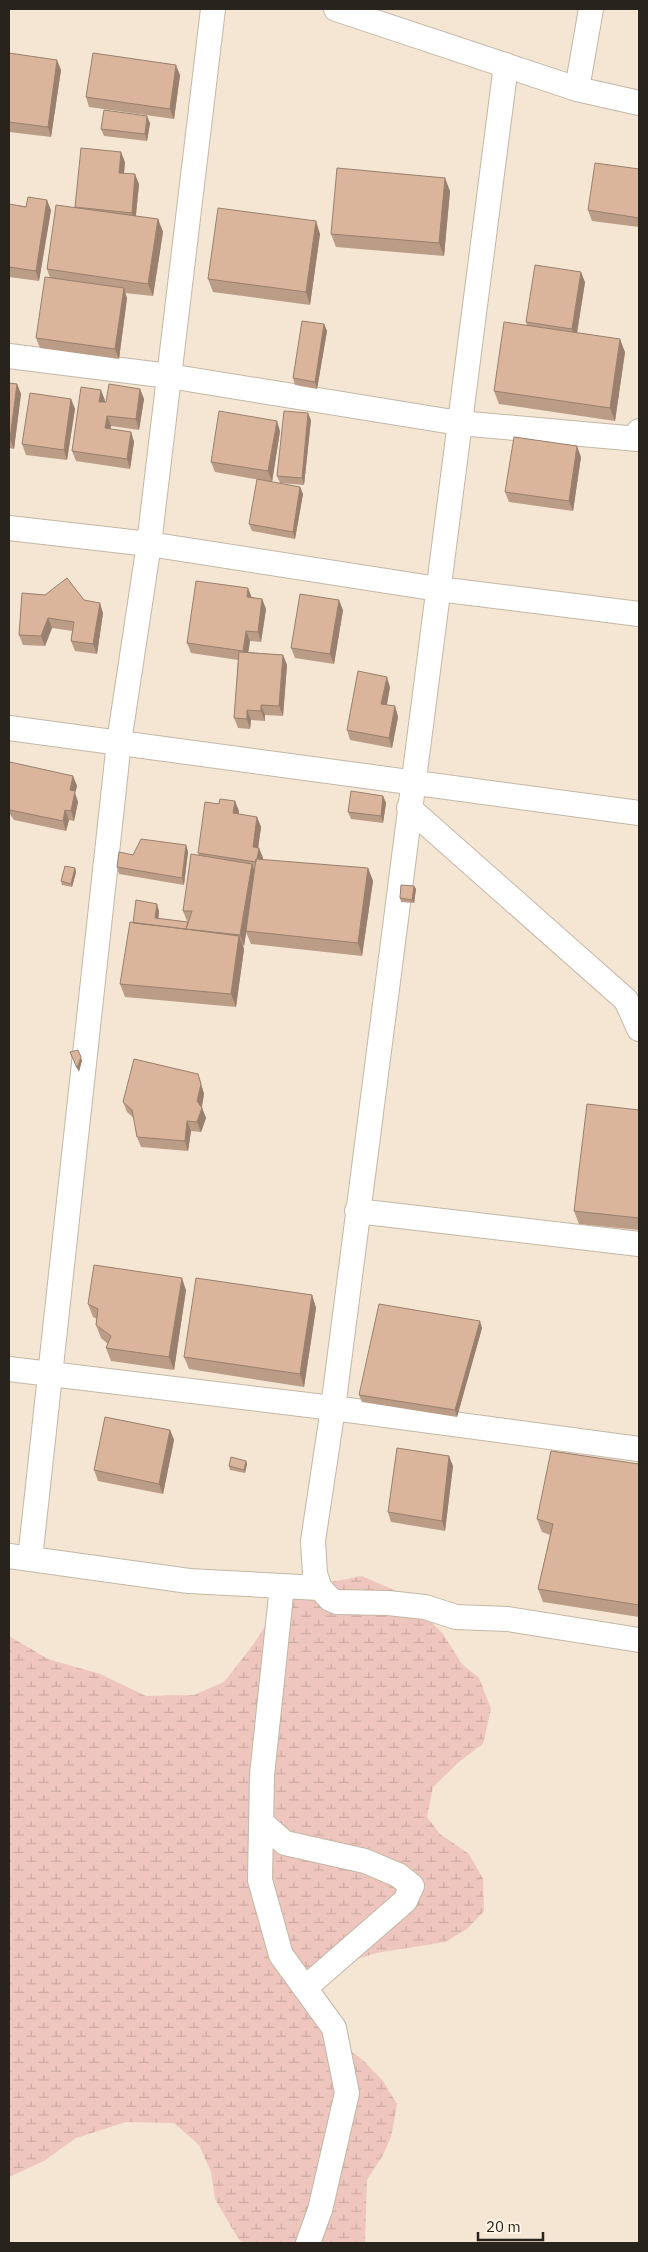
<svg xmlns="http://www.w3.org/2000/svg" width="648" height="2252" font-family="'IBM Plex Sans',sans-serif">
<defs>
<pattern id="wetland-marsh" width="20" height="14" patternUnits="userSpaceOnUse" patternTransform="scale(1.25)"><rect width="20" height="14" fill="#eec6bd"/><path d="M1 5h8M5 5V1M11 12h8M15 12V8" fill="none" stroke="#ccaaa2"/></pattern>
</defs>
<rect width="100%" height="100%" fill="#f4e6d3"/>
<path fill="url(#wetland-marsh)" d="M362 1576 407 1596 443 1634 462 1664 479 1678 491 1709 483 1744 460 1761 433 1787 427 1817 440 1834 469 1854 483 1879 484 1911 467 1929 445 1942 376 1953 336 1966 321 1983 318 2005 327 2034 363 2060 383 2081 397 2104 391 2137 383 2155 367 2180 365 2243H244L239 2240 215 2199 211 2172 199 2145 174 2123 126 2122 76 2138 44 2161 9 2177V1636L48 1659 100 1674 146 1696 194 1695 224 1682 253 1645 278 1606 320 1584Z"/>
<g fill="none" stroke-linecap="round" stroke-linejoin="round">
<defs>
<path id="minor" d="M336 9 577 89 639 103
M506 65 333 1408 313 1541 315 1574 320 1588 330 1599 337 1602 388 1603 425 1607 456 1617 508 1619 639 1640
M577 89 591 9
M9 356 169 376 459 423 638 439 639 431
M9 528 149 544 438 589 639 614
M9 728 639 813
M409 808 626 1000 639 1029
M357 1211 639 1244
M9 1369 333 1408 639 1449
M9 1556 189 1581 320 1588
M30 1559 119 742 149 544 213 9
M282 1586 262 1775 260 1880 281 1955 334 2028 347 2093 320 2210 308 2243
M262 1823 285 1843 365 1861 398 1875 412 1886 405 1901 305 1988"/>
</defs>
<use href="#minor" stroke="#c4b7a5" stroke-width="26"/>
<use href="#minor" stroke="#fff" stroke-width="24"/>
</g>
<path fill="#bb9c86" d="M9 53 61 70 51 137 9 132Z
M180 75 174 119 89 107 86 97Z
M150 123 147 141 104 136 101 129Z
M125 162 124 173 139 184 136 216 158 219 163 232 153 296 125 293 127 298 119 359 40 348 36 338 50 278 47 269 75 207Z
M639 169V227L592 221 588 210Z
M450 191 444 256 336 247 331 234Z
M9 204 51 210 39 281 9 277Z
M320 234 310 305 213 292 208 279Z
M585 282 577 333 625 352 615 421 499 404 494 391 527 325 526 322Z
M324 324 327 331 317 389 295 385 293 378Z
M9 383 17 384 21 394 14 449 9 448Z
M140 389 144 399 139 430 111 426 110 429 131 432 134 442 130 469 76 461 72 451 105 400V402H106Z
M71 399 75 409 67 460 26 455 22 444Z
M311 420 304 485 280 483 277 476Z
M280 431 272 482 215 472 211 462Z
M581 457 573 511 509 502 505 492Z
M300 487 303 494 295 539 252 531 249 524Z
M22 593 84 600 103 613 97 654 75 651 71 641 72 631 52 628 45 646 23 645 19 635Z
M252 597 262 599 266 609 261 642 250 641 248 652 283 655 287 665 283 716 265 715V721L251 720 250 729 238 728 234 718 238 660 191 653 187 643Z
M343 610 334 664 295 658 291 648Z
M390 687 387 705 395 706 398 717 392 748 350 740 347 730Z
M9 766 73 776 77 786 75 793 78 802 74 821 69 820 66 831 14 820 9 813Z
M383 796 386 803 383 823 351 819 348 812Z
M239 811 238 814 257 817 261 827 258 847 263 858V860L368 868 373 881 362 956 251 944 246 932 244 946 243 945 244 949 236 1007 125 997 120 984 133 923 159 911 158 919 188 922 189 921H187L183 911 199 856 198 853Z
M186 845 188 852 184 885 119 874 117 867 133 855Z
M75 868 76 872 72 887 62 885 61 881Z
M414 886 416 889 414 903 401 902 400 898Z
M201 1084 204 1094 202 1108 206 1118 201 1132 191 1131 188 1151 141 1147 137 1137 134 1118 127 1112 123 1102Z
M639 1110V1230L579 1224 574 1211Z
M186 1290 174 1370 111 1361 106 1348 108 1344 101 1338 96 1325 97 1319 93 1317 88 1304Z
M312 1295 316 1308 304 1387 189 1369 184 1357Z
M482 1328 457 1417 362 1402 359 1395Z
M170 1430 174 1440 163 1494 98 1481 94 1470Z
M246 1461 247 1464 245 1473 230 1470 229 1466Z
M639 1464V1617L543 1602 538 1589 550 1535 542 1532 537 1519Z
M453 1466 445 1531 391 1522 388 1512Z"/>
<path fill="#997f6d" d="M57 60 61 70 51 137 48 127Z
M176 65 180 75 174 119 170 109Z
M147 116 150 123 147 141 145 134Z
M121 152 125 162 123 183 119 173Z
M135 174 139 184 135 223 132 213Z
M445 178 450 191 444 256 439 243Z
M47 200 51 210 39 281 36 271Z
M158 219 163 232 153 296 148 284Z
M316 221 320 234 310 305 306 292Z
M581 272 585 282 576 339 572 329Z
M124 288 127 298 119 359 115 349Z
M324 324 327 331 317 389 315 382Z
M620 339 625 352 615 421 610 408Z
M17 384 21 394 14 449 10 439Z
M140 389 144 399 139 430 136 419Z
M101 390 105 400 103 412 99 402Z
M71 399 75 409 67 460 64 450Z
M308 413 311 420 304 485 302 478Z
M107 416 111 426 109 438 105 428Z
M277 421 280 431 272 482 268 471Z
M131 432 134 442 130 469 127 459Z
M577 446 581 457 573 511 569 501Z
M300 487 303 494 295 539 293 532Z
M248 588 252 598 247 597Z
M262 599 266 609 261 642 258 632Z
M339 600 343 610 334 664 330 654Z
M100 603 103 613 97 654 93 644Z
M48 618 52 628 45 646 41 636Z
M246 631 250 641 247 661 243 651Z
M283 655 287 665 283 716 279 706Z
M387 677 390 687 385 714 381 704Z
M261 705 265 715V721L261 711Z
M395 706 398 717 392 748 389 738Z
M247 710 251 720 250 729 247 719Z
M73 776 77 786 75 793 78 802 74 821 71 811 70 790Z
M383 796 386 803 383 823 381 816Z
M235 801 239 811 237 824 233 813Z
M65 810 69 820 66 831 63 821Z
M257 817 261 827 257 857 253 847Z
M186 845 188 852 184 885 182 878Z
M259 848 263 858 261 872 257 862Z
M252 864 256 875 244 946 240 935Z
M75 868 76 872 72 887 71 884Z
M368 868 373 881 362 956 358 943Z
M414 886 416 889 414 903 412 900Z
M157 904 159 911 158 925 155 918Z
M239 936 244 949 236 1007 231 994Z
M81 1057 82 1061 79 1072 77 1068Z
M198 1074 204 1094 201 1109 202 1108 206 1118 201 1132 197 1122Z
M187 1121 191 1131 188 1151 185 1141Z
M182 1278 186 1290 174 1370 169 1357Z
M312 1295 316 1308 304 1387 300 1374Z
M480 1321 482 1328 457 1417 455 1410Z
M170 1430 174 1440 163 1494 159 1484Z
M449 1456 453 1466 445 1531 442 1521Z
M246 1461 247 1464 245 1473 244 1470Z"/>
<path fill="#dab59c" stroke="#997f6d" d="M9 53 57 60 48 127 9 122Z
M93 53 176 65 170 109 86 97Z
M104 110 147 116 145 134 101 129Z
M81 148 121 152 119 173 135 174 132 213 75 207Z
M595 163 639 169V218L588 210Z
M337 168 445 178 439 243 331 234Z
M28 197 47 200 36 271 9 267V204L26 207Z
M56 205 158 219 148 284 47 269Z
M218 208 316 221 306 292 208 279Z
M535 265 581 272 572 329 526 322Z
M45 277 124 288 115 349 36 338Z
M302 321 324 324 315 382 293 378Z
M504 322 620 339 610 408 494 391Z
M9 383 17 384 10 439 9 438Z
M109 384 140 389 136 419 107 416 105 428 131 432 127 459 72 451 81 387 101 390 99 402H106Z
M30 393 71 399 64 450 22 444Z
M219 411 277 421 268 471 211 462Z
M284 411 308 413 302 478 277 476Z
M514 437 577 446 569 501 505 492Z
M257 479 300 487 293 532 249 524Z
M67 578 84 600 100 603 93 644 71 641 74 622 48 618 41 636 19 635 22 593 45 595Z
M196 581 248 588 247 597 262 599 258 632 246 631 243 651 187 643Z
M300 594 339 600 330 654 291 648Z
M239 652 283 655 279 706 261 705V711L247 710V719L234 718Z
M358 671 387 677 381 704 395 706 389 738 347 730Z
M10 762 73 776 70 790 75 791 71 811 65 810 63 821 10 810 9 808V766Z
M351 791 383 796 381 816 348 812Z
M220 799 235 801 233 813 257 817 253 847 259 848 257 859H256V862L198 853 205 802 219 804Z
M141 839 186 845 182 878 117 867 119 852 133 855Z
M191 854 252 864 240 935 186 929 192 911H183Z
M256 859 368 868 358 943 246 931Z
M65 866 75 868 71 884 61 881Z
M401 885 414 886 412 900 400 898Z
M136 900 157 904 155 918 188 922 186 929 133 923Z
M130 922 239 936 231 994 120 984Z
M78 1050 81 1057 77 1068 70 1052Z
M134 1059 198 1074 201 1084 197 1101 202 1108 197 1122 187 1121 185 1141 137 1137 132 1110 123 1102Z
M587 1104 639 1110V1218L574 1211Z
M94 1265 182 1278 169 1357 106 1348 111 1336 96 1325 98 1309 88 1304Z
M196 1278 312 1295 300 1374 184 1357Z
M379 1304 480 1321 455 1410 359 1395Z
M105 1417 170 1430 159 1484 94 1470Z
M397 1448 449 1456 442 1521 388 1512Z
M551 1451 639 1464V1605L538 1589 553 1524 537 1519Z
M231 1457 246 1461 244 1470 229 1466Z"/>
<rect width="648" height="2252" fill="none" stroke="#28241d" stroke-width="20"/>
<path d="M478 2232v8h65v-8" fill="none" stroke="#28241d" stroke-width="2.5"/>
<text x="486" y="2232" font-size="15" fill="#28241d" stroke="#fff4e4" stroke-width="4" paint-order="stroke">20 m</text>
</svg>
